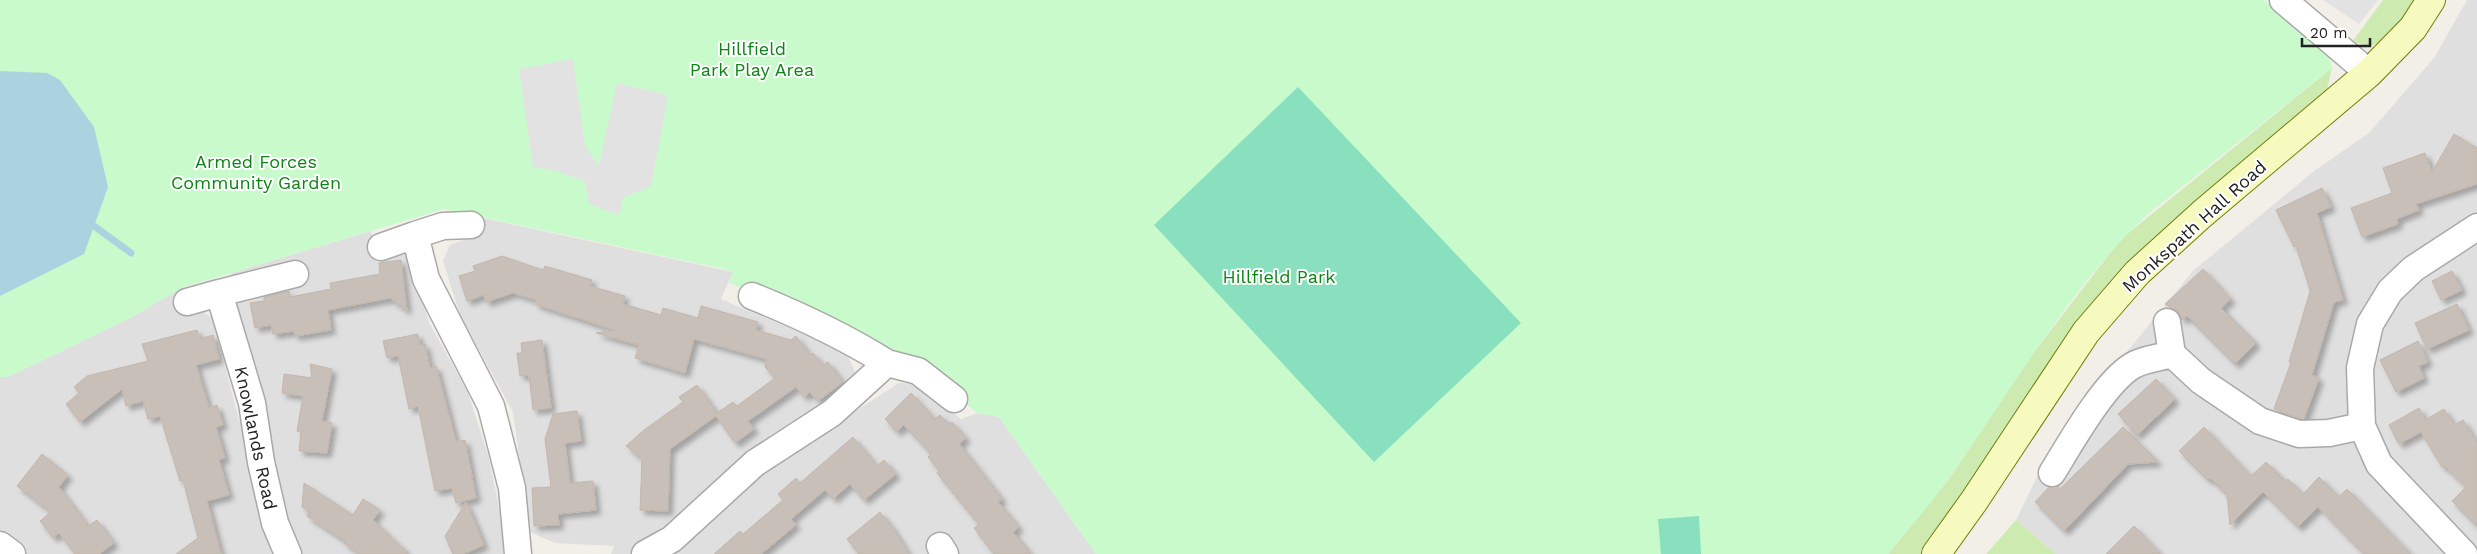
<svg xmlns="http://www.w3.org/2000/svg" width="2477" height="554" font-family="'Work Sans',sans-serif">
<defs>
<filter id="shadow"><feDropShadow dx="4.5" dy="4.5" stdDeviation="2.5" flood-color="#0004"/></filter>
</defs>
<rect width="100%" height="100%" fill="#f2efe9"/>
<path fill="#e0dfdf" d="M2467 0H2477V554H2056L2016 520 2055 440 2193 271 2314 171 2369 133 2434 58Z
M478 217 733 272 721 299 847 353 855 372 848 386 769 436 782 459 899 383 916 384 961 419 977 413 999 417 1096 554H611L614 546 555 543 530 532 513 412 460 315 443 261 450 245 469 238Z
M371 231 377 256 404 250 430 324 468 393 489 458 508 554H0V377H8L128 319 184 287 186 314 203 311 213 319 239 420 269 415 237 305 231 273Z"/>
<path fill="#cdebb0" d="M2383 0H2417L2386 39 2371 46 2352 42Z
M2332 68 2325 98 2216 190 1925 554H1888L1949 479 2034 352 2121 239Z
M2016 520 2056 554H1986Z"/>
<path fill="#c8facc" d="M0 0H2264L2329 55 2332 68 2149 213C2069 288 2013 387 1950 477 1931 504 1908 529 1888 554H1096L999 417 977 413 918 364 795 306 729 283 733 271 444 209 184 287 128 319 8 377H0Z"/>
<path fill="#88e0be" d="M1298 87 1521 323 1374 462 1154 225Z
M1699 516 1701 554H1661L1658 519Z"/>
<path fill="#e2e2e2" d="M2323 0H2378L2359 24Z
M573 59 585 146 599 166 617 83 668 95 651 186 623 198 619 215 589 204 585 181 556 171 533 167 519 69Z"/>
<path fill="#aad3df" d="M0 71 47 73 60 80 94 127 108 187 84 254 0 296Z"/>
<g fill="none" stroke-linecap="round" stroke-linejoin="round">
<path stroke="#aad3df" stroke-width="7" d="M94 226 131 253"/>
</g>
<path fill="#c7bfb8" stroke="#c4b6ab" filter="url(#shadow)" d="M2454 134 2477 148V184L2416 204 2419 210 2397 219 2398 224 2362 237 2351 208 2392 193 2383 168 2425 153 2432 172Z
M2322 188 2331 207 2317 213 2343 300 2334 302 2312 375 2319 378 2304 419H2302L2274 409 2291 362H2289L2311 288 2310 290 2296 246 2294 247 2276 210Z
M502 256 543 270 545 266 592 280 590 286 625 296 623 304 661 315 663 308 698 318 701 306 758 322 756 330 791 340 796 336 810 355 813 353 823 365 828 362 843 382 818 401 810 392 804 397 796 387 748 421 754 429 735 443 716 416 670 449 668 511 640 510 642 459 626 446 644 430 683 402 679 397 697 385 717 413 733 402 737 406 775 378 765 367 766 359 694 339 685 373 635 358 639 345 596 333 615 330 535 304 536 300 513 293 486 302 484 295 467 301 459 276 475 271 473 266Z
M401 260 407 311 390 298 328 310 331 330 295 336 294 331 273 334 271 325 255 328 250 303 264 301V297L289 291 290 297 331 289 330 283 380 274 379 263Z
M2203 269 2231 299 2221 308 2256 343 2235 364 2187 316 2182 320 2178 312 2165 304Z
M2452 271 2462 290 2441 300 2432 281Z
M2457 304 2469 330 2427 349 2415 323Z
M197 330 200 339 213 335 219 359 196 365 209 408 217 405 223 425 216 427 225 458 219 460 229 495 207 501 221 554H176L198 538 183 480 180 481 160 416 148 419 143 401 126 406 122 389 80 422 66 404 79 393 74 387 87 376 148 361 142 344Z
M418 334 420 345 425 344 430 368 436 366 456 442 465 440 476 498 456 503 452 488 435 491 418 406 409 409 398 356 387 358 383 341Z
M542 340 551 408 533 410 529 375 520 376 517 353H522L521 343Z
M2418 341 2428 362 2419 366 2424 378 2396 392 2380 360Z
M310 364 332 369 322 421 332 423 327 453 299 451 301 432 297 431 303 396 282 393 284 374 312 378Z
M2156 379 2175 399 2137 435 2118 414Z
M911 393 935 419 940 415 949 424 952 422 966 438 959 444 1002 499 998 502 1019 527 1013 532 1031 554H994L974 528 979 525 937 473 939 471 928 457 931 454 904 425 897 432 885 419Z
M2419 408 2425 420 2444 409 2454 425 2463 420 2477 443V526L2452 501 2466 487 2444 466 2442 467 2421 432 2399 444 2389 425Z
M577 411 581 441 565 443 570 483 593 481 596 510 558 514 559 525 534 526 532 488 551 487 545 439 553 414Z
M2123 427 2158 462 2128 464 2064 531 2035 502 2049 487 2058 486 2060 489Z
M2204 427 2251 476 2266 462 2285 481 2288 479 2303 494 2319 477 2339 497 2347 489 2411 554H2364L2318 507 2298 527 2263 492 2230 525 2227 495 2210 478 2208 480 2179 451Z
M853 437 877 466 884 460 896 474 864 500 850 484 833 499 825 490 791 519 796 525 761 554H714L740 531 743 534 783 500 778 494 796 478 800 483Z
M42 454 68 475 59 487 88 526 97 520 114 543 99 554H75L59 533 53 538 40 521 51 512 17 486Z
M304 483 353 515 363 499 380 510 373 520 409 554H360L344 543 345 541 307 516 310 512 302 507Z
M466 502 484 545 463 554H453L445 536Z
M880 512 892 527 909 554H859L847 539Z
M2134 526 2161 554H2106Z"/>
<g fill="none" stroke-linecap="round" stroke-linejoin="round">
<defs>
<path id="street" d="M2283 0 2369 73
M471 225 443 226 415 235 426 279 491 406 512 488 518 554
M381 247 415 235
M187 302 219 293
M2167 322 2172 354 2201 381 2260 421 2299 434 2329 433 2362 426
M887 363 918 371 954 399
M2052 473C2070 444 2104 383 2132 366 2143 359 2160 358 2172 354
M0 545 12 554
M940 546 945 554
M288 554 275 523 261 462 252 403 219 293 295 274
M645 554 672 539 755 463 832 413 887 363C844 336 799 315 752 296
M2464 554 2379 464 2362 426 2360 368 2370 324 2390 291 2413 269 2477 227"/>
<path id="secondary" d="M1936 554 1974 501 2086 332 2137 273 2202 214 2369 73 2413 28 2431 0"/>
</defs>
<use href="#street" stroke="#a9a9a9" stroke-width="29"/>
<use href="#secondary" stroke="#707d05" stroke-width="30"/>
<use href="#street" stroke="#fff" stroke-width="26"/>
<use href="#secondary" stroke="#f7fabf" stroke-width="28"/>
</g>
<g text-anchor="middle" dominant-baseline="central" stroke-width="4" stroke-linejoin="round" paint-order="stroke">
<g font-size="18" fill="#0c8416" stroke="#fff">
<text x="752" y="48">Hillfield<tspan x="752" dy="21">Park Play Area</tspan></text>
<text x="256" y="161">Armed Forces<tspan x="256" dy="21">Community Garden</tspan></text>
<text x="1279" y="276">Hillfield Park</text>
</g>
<g font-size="18" fill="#222" stroke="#fff">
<text transform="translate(2194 226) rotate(-42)">Monkspath Hall Road</text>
<text transform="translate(256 438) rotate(78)">Knowlands Road</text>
</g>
</g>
<path d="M2302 38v8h68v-8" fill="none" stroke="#222222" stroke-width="2.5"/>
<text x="2310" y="38" font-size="15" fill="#222222" stroke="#ffffff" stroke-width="4" paint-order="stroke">20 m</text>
</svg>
